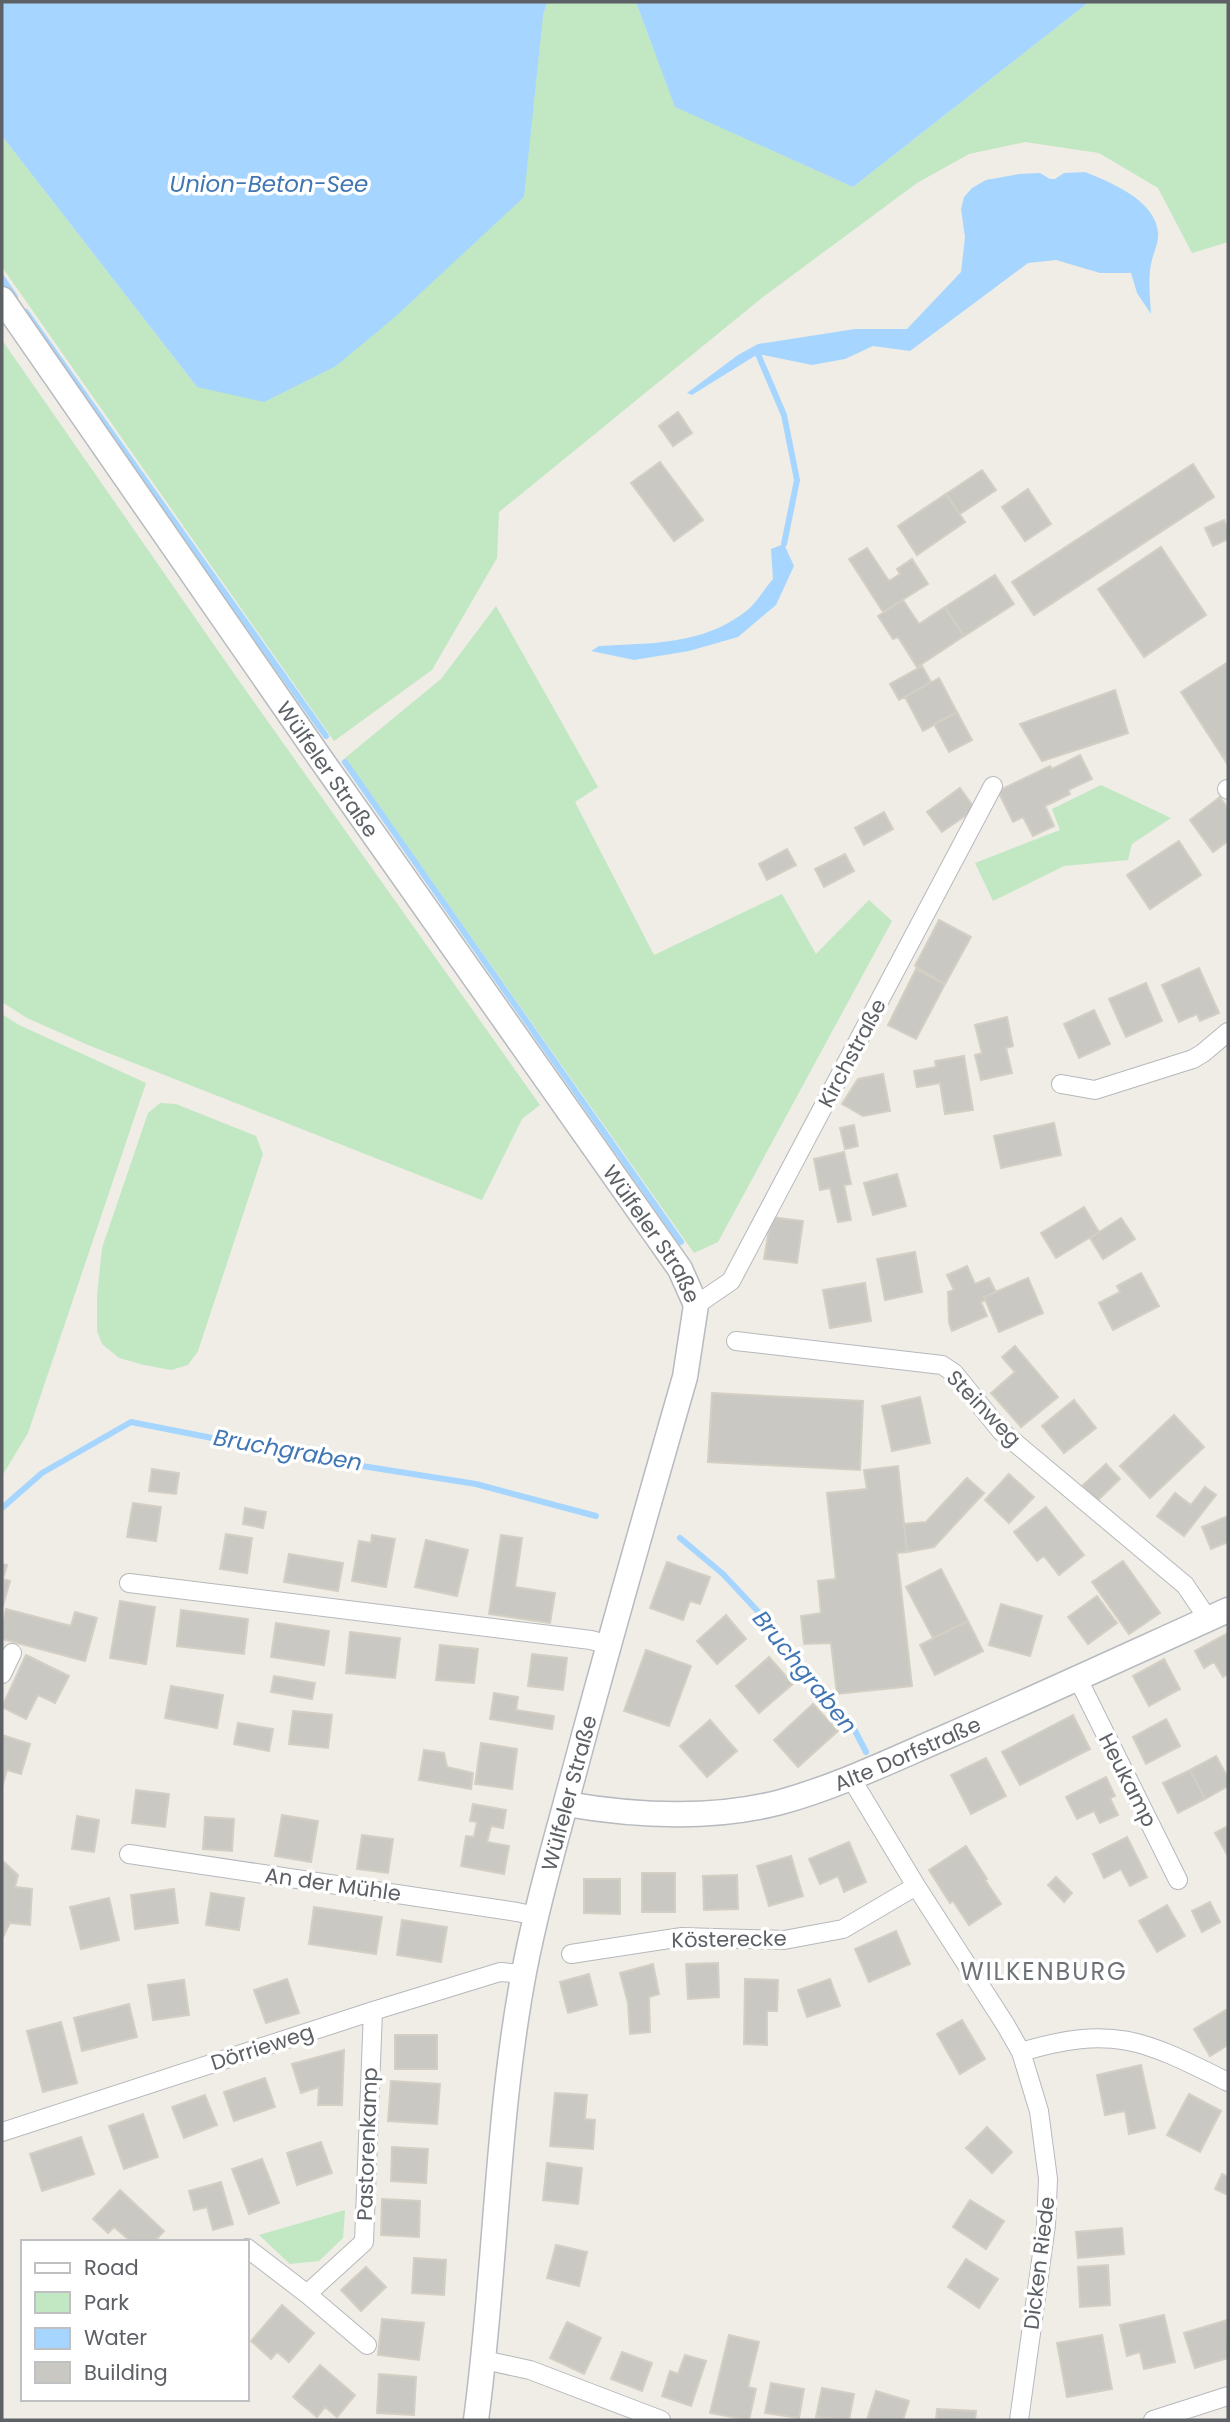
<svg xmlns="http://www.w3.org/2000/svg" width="1230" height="2422" font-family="Poppins,sans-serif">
<rect width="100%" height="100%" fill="#efede5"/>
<path fill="#c2e7c3" d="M547 2H636L676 107 853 187 1089 2H1228V242L1192 253 1158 188 1099 153 1025 142 969 154 917 183 763 297 499 512 497 558 432 670 334 741 2 267V136L197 387 543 16Z
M2 340 237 678 540 1105 522 1119 482 1200 88 1045 27 1018 2 1002Z
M496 606 598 787 575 802 654 955 782 894 816 954 869 900 892 921 718 1242 694 1253 345 758 441 679Z
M1101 785 1171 818 1132 844 1128 860 1064 866 993 901 975 863 1060 830 1052 809Z
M2 1014 19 1025 146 1083 28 1433 2 1476Z
M160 1103 176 1104 256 1136 263 1154 198 1351 188 1365 171 1370 144 1365 119 1358 102 1344 97 1331V1296L102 1248 148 1113Z
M345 2210 343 2238 319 2261 290 2264 259 2235Z"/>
<path fill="#a6d6ff" d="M2 2H547L543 16 524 197 395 317 336 366 264 402 197 387 2 136Z
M636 2H1089L853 187 675 107Z
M1085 172C1110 182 1155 200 1158 232 1159 244 1153 253 1151 264 1148 280 1150 298 1151 314L1137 293 1131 273H1100L1056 260 1028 263 910 351 873 346 845 359 812 365 758 354 692 395 687 393 738 355 758 344 855 329H907L961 272 965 237 961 209 964 197 972 188 986 180 1019 174 1040 173 1050 179H1055L1064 173Z
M784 544 794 566 776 605 738 637 689 651 634 660 591 651 599 646C651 643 702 645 745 612 756 604 764 589 773 579L771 549Z"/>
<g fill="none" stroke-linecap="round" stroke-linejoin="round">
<path stroke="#a6d6ff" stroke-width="6" d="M2 278 15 297
M26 312 326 736
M758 354 784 415 797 480 784 544
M345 762 681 1242
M2 1508 42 1473 131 1422 324 1460 476 1484 596 1516
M680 1538 723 1574 765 1619 811 1680 852 1725 866 1752"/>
</g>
<path fill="#cac8c2" stroke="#d4cfc4" stroke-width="2" d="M678 412 692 433 673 446 659 426Z
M660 462 703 520 674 541 631 483Z
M1193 464 1214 497 1034 615 1012 582Z
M982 470 996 490 960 514 946 494Z
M1028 489 1051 524 1025 541 1002 507Z
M946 494 965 522 917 555 898 526Z
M1224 520 1228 530V539L1213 546 1205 528Z
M1161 547 1206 615 1144 657 1098 589Z
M867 548 889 581 900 574 897 569 912 559 928 584 883 612 849 559Z
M995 575 1014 604 964 636 945 607Z
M903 600 919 624 945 607 964 636 917 667 898 637 893 639 878 616Z
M1228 662V765L1181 692Z
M922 666 931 682 899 700 890 684Z
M939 678 957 712 923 731 905 697Z
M1115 690 1128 733 1042 761 1020 724Z
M957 712 972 740 949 752 934 724Z
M1080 755 1092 779 1068 790 1070 794 1045 806 1054 826 1033 836 1023 817 1013 822 998 791 1050 766 1052 769Z
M960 788 975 809 942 832 927 812Z
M1220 797 1228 809V841L1213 852 1190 820Z
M884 812 893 829 864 845 855 828Z
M1179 841 1201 875 1150 909 1127 875Z
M787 849 796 865 767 880 759 864Z
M845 854 854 871 824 887 815 869Z
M939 920 971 937 945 984 915 966Z
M1199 968 1219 1013 1200 1021 1197 1014 1179 1022 1162 985Z
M916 969 945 984 916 1039 888 1025Z
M1146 983 1162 1021 1126 1037 1109 999Z
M1094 1010 1110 1044 1079 1058 1064 1024Z
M1007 1017 1013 1046 1006 1048 1012 1073 981 1080 975 1055 982 1053 975 1025Z
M964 1056 973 1110 945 1114 940 1083 917 1087 914 1071 936 1067 935 1061Z
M883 1074 890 1111 863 1116 842 1104 858 1079Z
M1054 1123 1061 1155 1001 1168 994 1136Z
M854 1125 858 1146 845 1149 840 1128Z
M844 1152 851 1184 844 1185 851 1220 838 1222 830 1188 820 1190 814 1159Z
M897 1174 906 1206 873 1215 864 1183Z
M1084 1207 1099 1232 1056 1258 1041 1233Z
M771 1217 803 1221 797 1263 764 1259Z
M1121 1218 1135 1239 1103 1259 1090 1238Z
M915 1252 922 1292 885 1300 877 1259Z
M967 1266 975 1284 989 1278 996 1292 984 1297 986 1300 981 1302 987 1316 952 1331 949 1323 948 1292 954 1290 947 1275Z
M1141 1273 1159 1306 1113 1330 1099 1303 1120 1292 1117 1286Z
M1028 1278 1043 1313 999 1332 984 1297Z
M865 1283 871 1321 830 1328 823 1290Z
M1015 1346 1058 1397 1021 1427 991 1393 1015 1372 1002 1357Z
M712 1393 863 1401 860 1470 708 1462Z
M920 1397 930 1443 892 1451 882 1406Z
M1074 1400 1096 1428 1064 1453 1042 1426Z
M1174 1415 1204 1447 1150 1498 1120 1466Z
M1106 1464 1120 1479 1097 1501 1082 1486Z
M898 1466 907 1552 897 1553 912 1686 837 1694 831 1643 804 1644 801 1616 821 1613 818 1581 836 1579 827 1493 867 1489 864 1470Z
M152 1469 179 1473 176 1494 149 1491Z
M1009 1474 1034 1497 1009 1523 985 1500Z
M967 1478 984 1493 934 1547 907 1552 904 1524 926 1522Z
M1205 1487 1216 1495 1184 1536 1157 1516 1175 1493 1191 1505Z
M133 1503 161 1507 156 1541 127 1537Z
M1046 1507 1084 1555 1059 1575 1044 1556 1037 1561 1014 1532Z
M245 1508 266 1512 263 1528 243 1524Z
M1228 1516V1542L1211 1549 1202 1527Z
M226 1534 252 1538 247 1573 220 1569Z
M372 1535 395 1539 386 1587 352 1581 359 1541 371 1543Z
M501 1535 522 1538 515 1587 555 1593 550 1623 489 1614Z
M426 1540 468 1550 457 1596 415 1587Z
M289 1554 343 1563 338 1591 284 1582Z
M1123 1561 1160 1613 1129 1634 1092 1582Z
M667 1562 710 1577 700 1604 690 1601 683 1620 650 1608Z
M2 1564 7 1565 3 1579 10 1581 2 1609Z
M941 1569 968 1621 933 1638 906 1587Z
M1097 1596 1117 1623 1088 1644 1068 1617Z
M120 1601 155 1607 146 1664 110 1658Z
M1001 1604 1042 1616 1030 1656 989 1645Z
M6 1609 71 1626 75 1612 97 1618 85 1661 2 1639V1626Z
M181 1610 248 1619 244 1654 177 1646Z
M726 1615 746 1639 717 1664 697 1641Z
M968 1621 983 1651 935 1675 920 1645Z
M276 1623 329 1631 324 1665 271 1657Z
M350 1632 400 1638 395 1678 346 1673Z
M1228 1633V1674L1223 1677 1214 1662 1204 1668 1195 1651Z
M440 1645 478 1649 474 1683 436 1680Z
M646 1650 691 1666 669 1726 624 1711Z
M532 1654 567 1658 563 1690 528 1686Z
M26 1655 69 1676 55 1703 38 1695 26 1719 2 1707Z
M769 1657 793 1684 759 1713 736 1686Z
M1164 1659 1180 1689 1149 1706 1133 1676Z
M274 1676 315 1683 312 1699 271 1692Z
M171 1686 223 1695 217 1728 165 1718Z
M494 1693 518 1697 516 1710 554 1716 552 1729 490 1719Z
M813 1704 838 1731 798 1767 774 1740Z
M293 1711 332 1715 328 1748 289 1744Z
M1073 1715 1090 1749 1020 1785 1002 1752Z
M1166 1719 1180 1746 1146 1764 1133 1737Z
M710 1720 737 1751 707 1777 680 1746Z
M238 1723 273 1729 269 1751 234 1744Z
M2 1735 30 1744 21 1774 7 1770 2 1787Z
M481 1743 517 1749 512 1789 475 1784Z
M424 1750 444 1753 447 1767 473 1773 471 1789 419 1780Z
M1216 1756 1228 1778V1786L1205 1799 1190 1770Z
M986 1758 1006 1796 971 1814 951 1775Z
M1190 1770 1205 1799 1178 1813 1163 1783Z
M1106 1777 1115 1796 1110 1798 1118 1815 1100 1823 1094 1811 1077 1819 1066 1797Z
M136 1790 169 1794 165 1827 132 1823Z
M473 1804 506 1810 503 1828 491 1826 487 1842 509 1846 504 1874 461 1866 466 1836 474 1837 477 1822 470 1821Z
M282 1815 318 1821 311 1862 275 1856Z
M77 1816 99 1820 94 1852 72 1849Z
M205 1817 234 1819 232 1851 203 1849Z
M1228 1826V1856L1215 1833Z
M362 1835 393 1839 388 1873 357 1869Z
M1127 1837 1147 1877 1130 1886 1121 1869 1104 1878 1093 1854Z
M849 1842 866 1882 844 1892 838 1876 820 1884 809 1859Z
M966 1846 987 1879 985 1880 1001 1904 969 1925 953 1901 950 1903 929 1870Z
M791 1856 803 1896 769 1906 757 1866Z
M4 1862 18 1875 15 1887 32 1889 30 1925 10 1923 2 1939V1865Z
M642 1873H675V1912H642Z
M737 1875 738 1909 704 1910 703 1876Z
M1056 1877 1072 1893 1064 1902 1048 1885Z
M584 1879H620V1914L584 1913Z
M174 1889 178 1923 135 1929 131 1895Z
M211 1893 244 1898 239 1930 206 1925Z
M109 1898 119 1940 81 1949 70 1907Z
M1210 1902 1220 1922 1202 1932 1192 1911Z
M1167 1905 1185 1936 1157 1952 1139 1921Z
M314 1907 382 1917 376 1954 309 1944Z
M402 1920 447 1927 441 1962 397 1955Z
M896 1931 910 1964 869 1982 855 1949Z
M718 1963 719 1997 688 1999 686 1964Z
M653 1964 659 1994 649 1997 650 2032 630 2034 628 2003 620 1973Z
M589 1974 597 2005 568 2013 560 1982Z
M287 1979 299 2013 266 2023 254 1990Z
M745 1979 778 1980 777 2011H767V2045L744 2044Z
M830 1979 840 2006 807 2017 798 1990Z
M184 1980 189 2015 153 2020 148 1985Z
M129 2004 137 2037 82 2051 74 2018Z
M1226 2010 1228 2014V2045L1210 2056 1194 2029Z
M962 2020 985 2059 960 2074 937 2034Z
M61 2022 77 2083 43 2092 27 2031Z
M395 2035H437V2069H395Z
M344 2050 342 2105H318L319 2087 301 2093 292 2064Z
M1141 2065 1155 2128 1129 2134 1125 2111 1105 2115 1097 2075Z
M265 2078 275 2107 234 2121 224 2092Z
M391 2081 440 2084 437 2124 388 2121Z
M555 2093 587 2095 585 2119 595 2120 593 2149 550 2146Z
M1189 2094 1221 2111 1200 2152 1167 2135Z
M205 2095 217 2125 184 2138 172 2107Z
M143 2114 158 2157 124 2169 109 2126Z
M987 2127 1012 2152 992 2173 966 2148Z
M81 2137 94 2174 42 2191 30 2154Z
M321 2142 332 2173 297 2185 287 2153Z
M392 2147 428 2149 426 2183 391 2181Z
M262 2159 279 2203 249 2214 232 2169Z
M547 2163 582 2168 578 2204 543 2200Z
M1222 2174 1228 2177V2195L1215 2189Z
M221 2182 233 2224 213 2230 207 2207 194 2210 189 2191Z
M120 2190 164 2231 154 2242H125L128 2239 114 2227 108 2233 93 2219Z
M382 2199 420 2201 419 2237 381 2235Z
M970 2200 1004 2221 986 2249 953 2227Z
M1122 2228 1124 2254 1078 2258 1076 2232Z
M556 2245 587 2252 579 2286 547 2278Z
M414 2258 446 2260 444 2295 412 2293Z
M966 2259 998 2279 979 2308 948 2287Z
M1108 2265 1110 2305 1080 2307 1078 2267Z
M366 2267 386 2287 361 2311 341 2290Z
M282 2305 314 2333 289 2362 277 2352 271 2359 251 2341Z
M1164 2315 1175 2362 1144 2369 1140 2352 1127 2356 1120 2325Z
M382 2319 424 2323 419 2360 378 2355Z
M1227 2320 1228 2358 1195 2368 1184 2333Z
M567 2322 601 2338 584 2374 550 2358Z
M729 2335 759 2342 748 2387 756 2389 749 2420 710 2413Z
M1102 2335 1112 2389 1067 2397 1057 2343Z
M622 2352 652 2363 642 2391 611 2379Z
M685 2355 706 2361 691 2406 662 2396 670 2371 678 2374Z
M320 2365 355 2395 337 2417 325 2407 317 2417 293 2397Z
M379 2374 416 2377 414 2415 377 2413Z
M771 2383 804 2389 799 2418 765 2413Z
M822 2388 854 2394 849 2420 816 2417Z
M876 2391 909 2401 903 2420H867Z
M937 2409 976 2411 975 2420H936Z"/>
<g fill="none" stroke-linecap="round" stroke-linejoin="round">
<defs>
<path id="street" d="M1227 789 1228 790
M1061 1084 1095 1090 1193 1059 1203 1053 1228 1032
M696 1305 731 1281 993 786
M736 1341 942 1365 954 1373 1001 1431 1185 1585 1208 1619
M129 1583 591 1640 609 1645
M2 1674 12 1653
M1078 1679 1178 1880
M851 1778 916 1886 1005 2024 1021 2052 1039 2111 1048 2179 1046 2225 1019 2420
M129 1854 517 1912 536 1916
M571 1954 682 1937 784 1940 843 1929 916 1886
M1021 2052C1115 2024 1145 2041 1228 2082
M2 2132 373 2011 500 1972 524 1974
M247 2248 307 2294 364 2242 373 2011
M307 2294 367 2345
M484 2360 530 2370 661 2420
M1153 2420 1228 2396"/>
<g id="secondary">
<path id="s1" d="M2 299 320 758 680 1269 696 1305 685 1377C649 1502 613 1628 579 1754 560 1826 538 1899 524 1972 496 2120 496 2272 476 2420"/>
<path id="s2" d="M566 1804C636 1816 712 1820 781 1802 839 1786 894 1759 948 1736 1042 1695 1135 1652 1228 1610"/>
</g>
</defs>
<use href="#street" stroke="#b6b8bc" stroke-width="20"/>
<use href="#secondary" stroke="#b7babf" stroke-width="27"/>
<use href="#street" stroke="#fff" stroke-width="18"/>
<use href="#secondary" stroke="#fff" stroke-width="24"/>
</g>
<g text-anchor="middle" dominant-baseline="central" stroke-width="7" stroke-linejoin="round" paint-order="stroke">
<g font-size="21" fill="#5d6166" stroke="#fff">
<text stroke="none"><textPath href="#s1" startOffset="572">Wülfeler Straße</textPath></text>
<text transform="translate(852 1053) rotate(-62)">Kirchstraße</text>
<text stroke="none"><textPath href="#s1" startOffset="1139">Wülfeler Straße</textPath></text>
<text transform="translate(984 1408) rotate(46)">Steinweg</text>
<text stroke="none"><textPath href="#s2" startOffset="352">Alte Dorfstraße</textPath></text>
<text transform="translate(1128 1780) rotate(63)">Heukamp</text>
<text transform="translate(569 1793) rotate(-75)">Wülfeler Straße</text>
<text transform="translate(333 1884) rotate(8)">An der Mühle</text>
<text transform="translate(729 1939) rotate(-1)">Kösterecke</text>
<text transform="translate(262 2047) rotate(-18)">Dörrieweg</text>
<text transform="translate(367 2144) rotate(-88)">Pastorenkamp</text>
<text transform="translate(1039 2263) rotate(-83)">Dicken Riede</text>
</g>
<g font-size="23" font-style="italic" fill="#4276b2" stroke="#fff">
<text x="269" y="184">Union-Beton-See</text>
<text transform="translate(288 1450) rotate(10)">Bruchgraben</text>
<text transform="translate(805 1672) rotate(51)">Bruchgraben</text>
</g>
<g font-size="24" letter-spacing="2" fill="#6e7378" stroke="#fff">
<text x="1044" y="1971">WILKENBURG</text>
</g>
</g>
<rect width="1230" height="2422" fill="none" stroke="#5d6166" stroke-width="7"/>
<rect x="21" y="2240" width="228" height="161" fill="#ffffff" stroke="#bec0c2" stroke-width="2"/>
<rect x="35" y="2263" width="35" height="10" fill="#ffffff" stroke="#bec0c2" stroke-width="2"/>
<text x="84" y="2275" font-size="21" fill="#5d6166">Road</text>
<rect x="35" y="2292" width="35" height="21" fill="#c2e7c3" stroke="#bec0c2" stroke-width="2"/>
<text x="84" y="2310" font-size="21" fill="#5d6166">Park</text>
<rect x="35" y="2328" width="35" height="21" fill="#a6d6ff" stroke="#bec0c2" stroke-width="2"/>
<text x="84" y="2345" font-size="21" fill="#5d6166">Water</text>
<rect x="35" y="2362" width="35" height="21" fill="#cac8c2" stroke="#bec0c2" stroke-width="2"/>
<text x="84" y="2380" font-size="21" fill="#5d6166">Building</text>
</svg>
